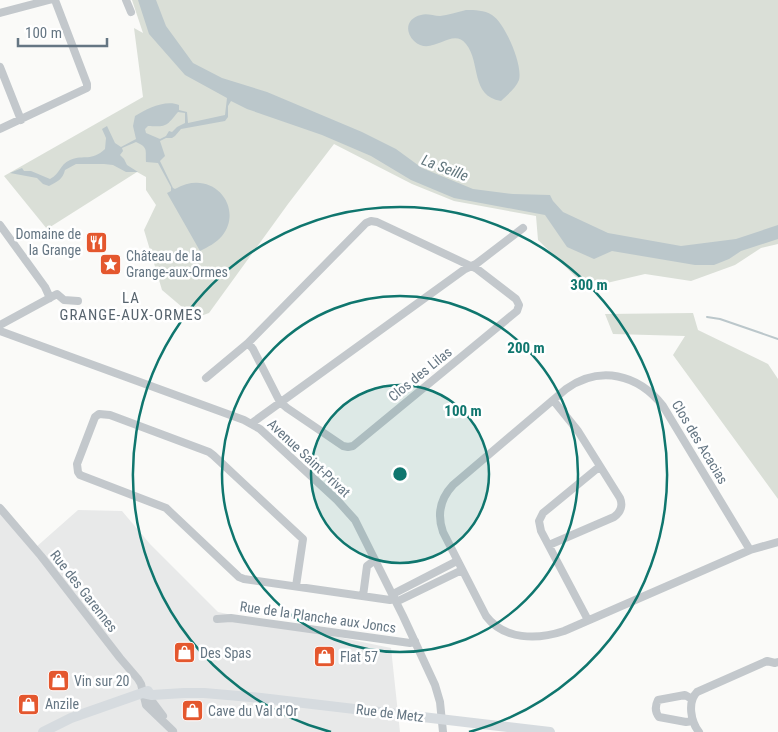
<svg xmlns="http://www.w3.org/2000/svg" width="778" height="732" font-family="'Roboto Condensed',sans-serif">
<rect width="100%" height="100%" fill="#fafaf8"/>
<path fill="#e8e9e9" d="M0 508 35 548 78 510 122 511 150 544 218 612 391 648 400 732H0Z"/>
<path fill="#dadfd7" d="M132 0H778V244L761 248 735 265 691 281 645 274 594 286 579 280 538 240 536 216 454 201 412 184 334 144 288 204 209 313 195 318 162 290 144 230 156 205 146 190V177L137 172 47 229 4 176 143 97 134 28 143 33Z
M693 313 698 330 768 364 778 379V499L673 355 685 336 613 334 605 314Z"/>
<path fill="#bbc7cb" fill-rule="evenodd" d="M138 0H156L166 26 193 63 222 78 267 92 362 132 396 149 422 168 473 189 513 194 550 195 553 201 563 212 608 233 681 246 736 239 778 225V239L741 251 729 259 714 265H695L612 251 594 259 567 247 545 215 454 198 411 180 371 156 322 135 247 109 231 101 228 106V117L225 121 181 129 175 136 172 138H166L160 141 165 156 160 161 173 188 175 189C212 167 245 207 222 236 216 243 208 247 200 251L167 193 171 191V187L158 163 146 162C145 150 149 148 136 142L122 148 123 151 120 155 124 159 127 165 138 172H126L113 165 104 164H76L65 170C63 179 57 182 49 186L43 184 37 178 10 173 22 168 24 171H31L50 179C61 173 59 165 70 160 85 154 91 162 105 149L106 138 102 129 107 126 115 143 121 147 136 139 133 126 135 116C146 109 166 99 179 105V110L187 112 188 123 225 115 227 98 185 75 149 34ZM178 112 185 113V123L177 127 172 132 169 131 166 136 160 139 146 133 145 129 148 126C168 127 166 126 178 112Z
M466 10C475 10 484 10 492 15 505 23 523 65 519 80 516 88 507 95 501 101 470 96 481 62 466 44 452 26 432 58 414 41 404 31 407 18 421 15 427 13 433 16 440 16 448 15 457 12 466 10Z"/>
<g fill="none" stroke-linecap="round" stroke-linejoin="round">
<path stroke="#bbc7cb" stroke-width="2" d="M707 317 720 319 778 339"/>
<path stroke="#c3c8cc" stroke-width="8" d="M126 0 131 12
M0 13 49 0
M0 67 21 120
M0 129 87 88V84L55 0
M0 225 45 287 50 298
M0 325 57 294 64 300 78 301
M0 331 244 420 260 429 337 500 355 520 403 616 435 685 440 702 443 732
M206 378 248 343 366 223 371 221 377 222 477 269 516 299 519 305 517 311 353 446 348 447 343 446 287 408 280 402 253 349 248 343
M252 423 465 269 476 264 523 228
M0 508 41 556 120 658 138 679 141 684 146 705 173 731
M549 545 614 517C621 512 623 505 620 498L578 431 553 400
M750 550 663 406C638 374 600 365 566 389L453 485C440 499 437 515 443 532L486 616C504 640 537 640 564 631L750 550 778 542
M296 586 303 539 213 455 209 452 110 415 99 414 95 417 77 464 78 472 80 475 166 508 239 577 244 579 390 600 395 599
M393 594 457 561
M363 596 367 566 375 560
M396 602 462 570
M217 619 231 618 410 643 415 641
M588 620 541 531 539 521 543 513 599 467
M143 693 151 700 163 716
M692 699 685 695 658 700C655 706 655 712 659 717L686 722 693 721
M699 732C691 722 687 702 697 692L767 661 775 663 778 662"/>
<path stroke="#d6dbdf" stroke-width="10" d="M143 693 152 695 184 693H204L261 698 550 732
M43 732 71 718 148 691"/>
</g>
<circle cx="400" cy="474" r="89" fill="#0f766e" fill-opacity=".12"/>
<g fill="none" stroke="#0f766e" stroke-width="2.5">
<circle cx="400" cy="474" r="89"/>
<circle cx="400" cy="474" r="178"/>
<path d="M331 732A267 267 0 1 1 469 732"/>
</g>
<defs>
<symbol id="restaurant-square" viewBox="-11 -11 22 22"><rect x="-9" y="-9" width="18" height="18" rx="4" fill="#e4572e" stroke="#fff"/><path d="M-5-6h1v4h1v-4h1v4h1v-4h1v5L-1.5 .5V6h-2V.5L-5-1ZM5-6V6H3V1.5H1.5Q1.5-4 5-6Z" fill="#fff"/></symbol>
<symbol id="sight-square" viewBox="-11 -11 22 22"><rect x="-9" y="-9" width="18" height="18" rx="4" fill="#e4572e" stroke="#fff"/><path d="M0-6L1.8-2.2L6-1.7L2.9 1.2L3.7 5.4L0 3.3L-3.7 5.4L-2.9 1.2L-6-1.7L-1.8-2.2Z" fill="#fff"/></symbol>
<symbol id="shop-square" viewBox="-11 -11 22 22"><rect x="-9" y="-9" width="18" height="18" rx="4" fill="#e4572e" stroke="#fff"/><path d="M-5-2.5h2.3a2.7 3.5 0 0 1 5.4 0H5L5.5 6h-11ZM-1.5-2.5h3a1.5 2.3 0 0 0-3 0Z" fill="#fff"/></symbol>
</defs>
<g fill-rule="evenodd">
<use href="#restaurant-square" x="84" y="230" width="25" height="25"/>
<use href="#sight-square" x="98" y="252" width="25" height="25"/>
<use href="#shop-square" x="172" y="640" width="25" height="25"/>
<use href="#shop-square" x="312" y="644" width="25" height="25"/>
<use href="#shop-square" x="46" y="668" width="25" height="25"/>
<use href="#shop-square" x="16" y="692" width="25" height="25"/>
<use href="#shop-square" x="180" y="698" width="25" height="25"/>
</g>
<g text-anchor="middle" dominant-baseline="central" stroke-width="5" stroke-linejoin="round" paint-order="stroke">
<g font-size="14" fill="#657683" stroke="#fff" text-anchor="start">
<text x="81" y="234" text-anchor="end">Domaine de<tspan x="81" dy="16">la Grange</tspan></text>
<text x="126" y="256">Château de la<tspan x="126" dy="16">Grange-aux-Ormes</tspan></text>
<text x="200" y="653">Des Spas</text>
<text x="340" y="657">Flat 57</text>
<text x="74" y="681">Vin sur 20</text>
<text x="45" y="704">Anzile</text>
<text x="208" y="711">Cave du Val d'Or</text>
</g>
<g font-size="14" fill="#657683" stroke="#fff">
<text transform="translate(420 374) rotate(-39)">Clos des Lilas</text>
<text transform="translate(700 442) rotate(59)">Clos des Acacias</text>
<text transform="translate(309 458) rotate(43)">Avenue Saint-Privat</text>
<text transform="translate(84 591) rotate(52)">Rue des Garennes</text>
<text transform="translate(318 617) rotate(8)">Rue de la Planche aux Joncs</text>
<text transform="translate(390 713) rotate(7)">Rue de Metz</text>
</g>
<g font-size="15" font-style="italic" fill="#60757c" stroke="#fff">
<text transform="translate(445 168) rotate(21)">La Seille</text>
</g>
<g font-size="15" letter-spacing="1" fill="#57646e" stroke="#fff">
<text x="131" y="298">LA<tspan x="131" dy="17">GRANGE-AUX-ORMES</tspan></text>
</g>
</g>
<circle cx="400" cy="474" r="8" fill="#0f766e" stroke="#fff" stroke-width="2.5"/>
<g font-size="15" text-anchor="middle" font-weight="bold" fill="#0f766e" stroke="#fff" stroke-width="5" stroke-linejoin="round" paint-order="stroke">
<text x="589" y="290">300 m</text>
<text x="526" y="353">200 m</text>
<text x="463" y="416">100 m</text>
</g>
<path d="M18 38v8h89v-8" fill="none" stroke="#657683" stroke-width="2.5"/>
<text x="25" y="38" font-size="15" fill="#657683" stroke="#ffffff" stroke-width="4" paint-order="stroke">100 m</text>
</svg>
